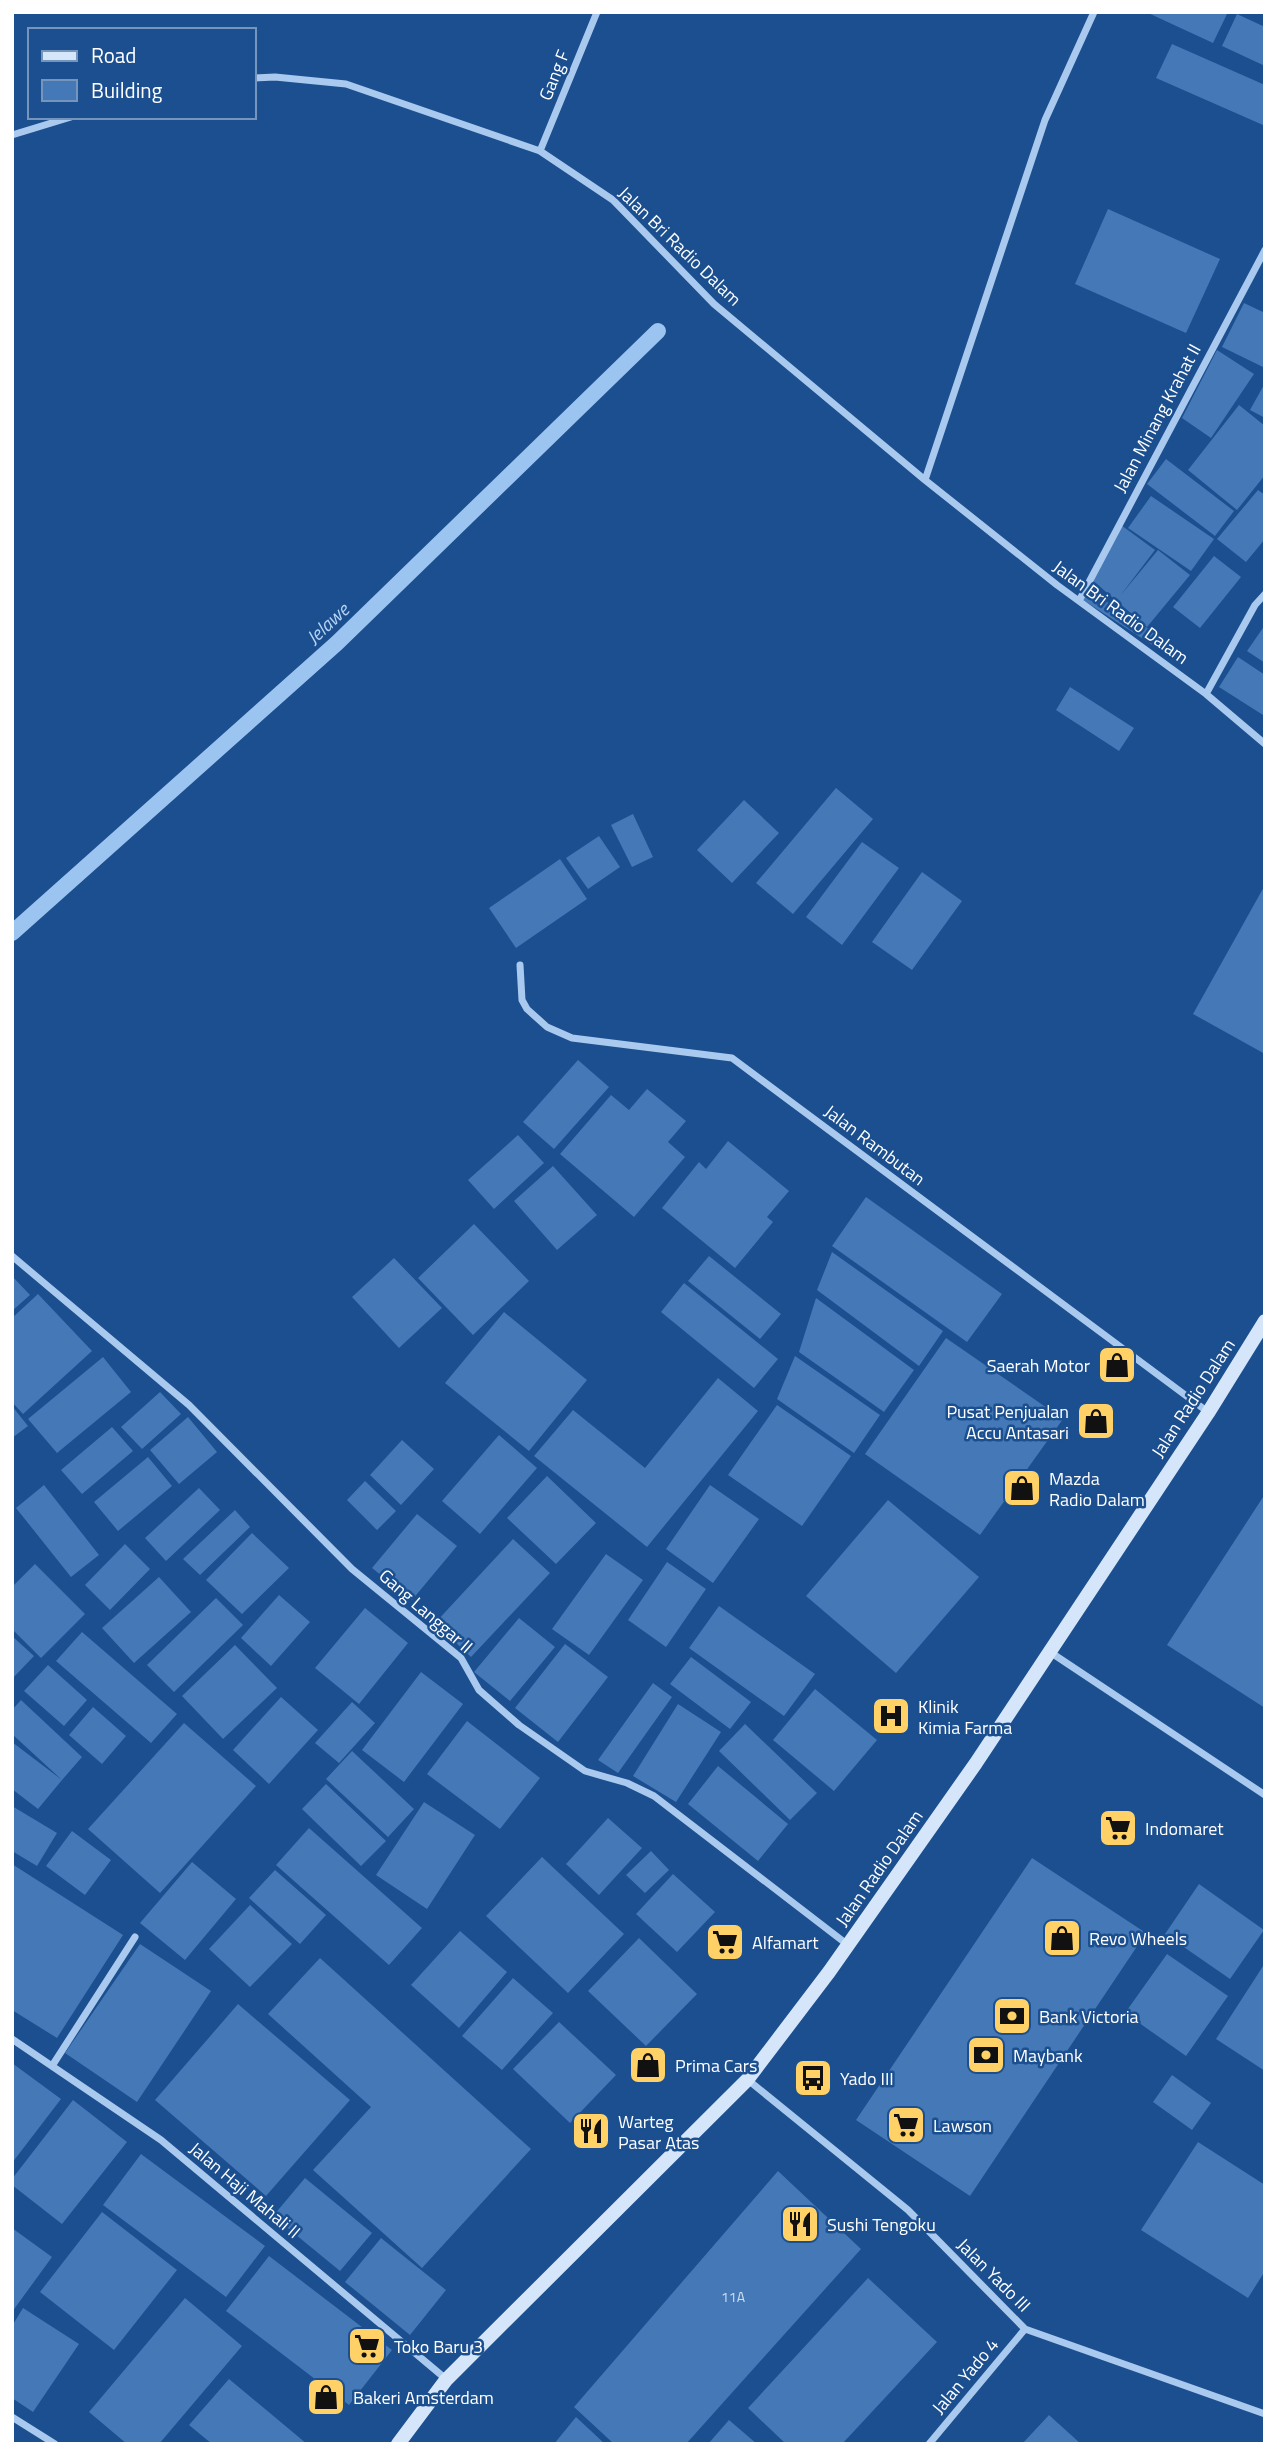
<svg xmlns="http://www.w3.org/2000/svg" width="1277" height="2456" font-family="'Titillium Web',sans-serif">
<rect width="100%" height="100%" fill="#1b4f8f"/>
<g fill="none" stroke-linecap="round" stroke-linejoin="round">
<path stroke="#9cc4f0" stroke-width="16" d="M12 933 337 643 658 331"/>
</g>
<path fill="#4478b7" d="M1146 12H1228L1213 43Z
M1237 14 1265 27V66L1222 46Z
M1172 44 1265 85 1263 125 1156 78Z
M1108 209 1220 259 1186 333 1075 284Z
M1244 303 1265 313V368L1222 347Z
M1217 350 1254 374 1211 438 1182 418Z
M1265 383V418L1250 410Z
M1239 405 1265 426V475L1237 510 1188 470Z
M1166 459 1234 511 1215 536 1147 484Z
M1258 490 1265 495V539L1246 562 1217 539Z
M1151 496 1214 539 1191 571 1128 528Z
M1121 525 1155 550 1120 596 1158 550 1190 575 1147 627 1091 579Z
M1214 556 1241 577 1200 628 1173 607Z
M1089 590 1164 639 1157 648 1083 600Z
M1265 625V663L1247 651Z
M1238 657 1265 675 1263 715 1219 687Z
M1070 687 1134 728 1119 751 1056 710Z
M836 788 873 819 793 914 756 883Z
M744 800 779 833 732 883 697 850Z
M633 814 653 857 632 867 611 825Z
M599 836 620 867 588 889 566 858Z
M862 842 899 868 842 945 806 917Z
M560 859 587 899 516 948 489 908Z
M922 872 962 901 912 970 872 942Z
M1265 885V1054L1193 1014Z
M578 1060 609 1087 554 1149 523 1122Z
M647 1089 686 1121 668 1142 685 1157 634 1217 560 1154 611 1095 629 1110Z
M518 1135 544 1163 494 1209 468 1180Z
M728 1141 789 1191 767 1217 773 1222 735 1268 662 1208 699 1162 706 1169Z
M553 1166 597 1215 557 1250 514 1201Z
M866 1197 1002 1294 967 1342 832 1246Z
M474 1224 529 1281 473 1335 418 1278Z
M832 1252 943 1331 919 1366 817 1290Z
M709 1256 781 1314 760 1339 688 1281Z
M394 1258 442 1308 399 1348 352 1297Z
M12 1276 30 1295 12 1311Z
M684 1283 778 1359 754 1388 661 1312Z
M38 1294 92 1351 23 1414 12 1402V1318Z
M816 1298 914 1370 884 1412 799 1352Z
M504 1312 587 1380 529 1451 445 1383Z
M946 1338 1063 1419 980 1535 865 1454Z
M795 1356 880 1415 854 1453 777 1399Z
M103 1357 131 1392 57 1453 28 1419Z
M718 1378 758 1411 647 1547 534 1456 573 1410 645 1468Z
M160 1392 181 1414 142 1449 121 1427Z
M777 1405 851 1456 802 1526 728 1475Z
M12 1406 28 1426 12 1438Z
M188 1417 217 1452 179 1484 150 1450Z
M112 1427 133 1451 82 1494 61 1470Z
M499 1435 537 1468 480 1534 442 1501Z
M402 1440 434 1469 401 1505 370 1475Z
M148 1457 172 1486 118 1531 94 1502Z
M547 1476 596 1523 556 1564 507 1518Z
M365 1481 396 1511 377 1530 347 1500Z
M44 1485 99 1555 71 1577 16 1508Z
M710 1485 759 1519 713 1583 666 1549Z
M199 1488 220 1510 166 1561 145 1538Z
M1265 1494V1708L1167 1645Z
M888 1500 979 1577 896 1673 806 1596Z
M235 1510 250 1527 200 1575 183 1559Z
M417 1514 457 1546 412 1600 372 1568Z
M252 1533 289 1568 242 1614 206 1580Z
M513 1539 550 1573 471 1657 435 1623Z
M125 1544 150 1569 110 1610 85 1585Z
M606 1554 643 1580 589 1655 552 1629Z
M667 1562 706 1589 666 1647 628 1620Z
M35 1564 85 1614 41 1658 12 1629V1587Z
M159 1577 191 1612 134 1663 102 1628Z
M279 1595 310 1622 271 1666 241 1638Z
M216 1598 243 1625 174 1692 147 1665Z
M719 1606 815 1674 784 1716 689 1648Z
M365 1608 408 1643 359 1704 315 1668Z
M519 1618 555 1647 510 1701 474 1672Z
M82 1632 177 1714 151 1743 56 1661Z
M12 1636 34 1656 12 1679Z
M565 1644 608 1677 558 1742 515 1708Z
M235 1645 277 1688 223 1739 182 1696Z
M691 1657 751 1702 730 1729 670 1684Z
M48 1665 87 1700 64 1726 24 1691Z
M421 1672 463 1704 404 1782 362 1750Z
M653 1683 672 1697 618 1773 598 1760Z
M815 1689 877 1740 834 1791 773 1740Z
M281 1697 318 1730 269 1784 233 1750Z
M21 1700 82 1757 62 1780 12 1734V1710Z
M352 1702 375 1723 339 1763 315 1743Z
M678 1704 721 1732 676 1802 633 1776Z
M93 1707 126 1736 102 1764 69 1735Z
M467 1721 540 1778 500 1829 427 1774Z
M184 1723 256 1786 160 1893 88 1829Z
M745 1724 817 1793 790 1820 719 1751Z
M12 1742 62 1780 38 1809 12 1789Z
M352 1751 414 1809 388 1837 326 1779Z
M718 1766 788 1824 758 1861 688 1804Z
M326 1784 386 1841 361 1866 302 1809Z
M424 1802 475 1835 427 1909 376 1875Z
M12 1806 57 1833 37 1866 12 1851Z
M608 1818 642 1848 599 1895 566 1864Z
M309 1828 422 1928 389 1965 276 1865Z
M72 1831 111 1860 85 1895 46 1866Z
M651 1851 669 1870 645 1893 626 1875Z
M542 1857 624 1934 568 1993 486 1916Z
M1032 1858 1146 1933 970 2196 856 2120Z
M192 1862 236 1899 185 1960 140 1923Z
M12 1864 123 1935 57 2038 12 2010Z
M275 1870 326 1915 300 1944 249 1898Z
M673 1874 715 1912 677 1952 636 1914Z
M1199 1884 1264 1930 1230 1979 1165 1934Z
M250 1905 292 1944 250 1987 209 1949Z
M460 1931 507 1972 459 2028 411 1985Z
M639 1938 697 1994 646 2046 588 1991Z
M140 1944 211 1991 137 2102 65 2053Z
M1167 1954 1228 1996 1186 2056 1125 2013Z
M320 1958 531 2149 422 2268 313 2170 371 2107 268 2014Z
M1265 1963V2071L1216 2039Z
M513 1978 553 2013 502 2070 462 2036Z
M238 2004 350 2100 266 2196 155 2100Z
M559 2022 616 2075 570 2123 513 2069Z
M12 2063 61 2099 12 2163Z
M1172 2075 1211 2103 1192 2130 1153 2102Z
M73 2100 127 2142 62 2224 12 2185V2179Z
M1198 2142 1265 2185V2271L1248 2298 1141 2230Z
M141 2154 265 2246 226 2297 103 2205Z
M778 2171 861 2249 686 2444H614L574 2407Z
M305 2178 372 2233 340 2271 273 2216Z
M102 2212 177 2270 114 2350 40 2292Z
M12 2228 52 2257 12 2312Z
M381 2238 446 2290 410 2335 345 2282Z
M269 2256 392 2350 349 2405 226 2311Z
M868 2278 937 2342 842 2444H786L748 2408Z
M185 2298 242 2346 159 2444H127L89 2412Z
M23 2308 79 2344 33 2412 12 2398V2326Z
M229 2379 307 2444H212L189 2425Z
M1049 2415 1081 2444H1022Z
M576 2417 605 2444H554Z
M729 2420 757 2444H708Z"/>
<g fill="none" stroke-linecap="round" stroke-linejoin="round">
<path stroke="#a9c9ee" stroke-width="7" d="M254 78 275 77 346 84 540 151 613 200 714 304 925 480 1057 585 1206 694 1265 744
M12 135 71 117
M540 151 597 12
M925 480 1045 120 1094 12
M1079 601 1265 250
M1206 694 1255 605 1265 594
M520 965 522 1000 527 1009 547 1027 572 1038 732 1058 1208 1412
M12 1256 189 1405 352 1569 461 1658 479 1690 519 1725 585 1771 627 1783 654 1796 848 1945
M1050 1652 1265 1795
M12 2039 161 2140 446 2379
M52 2066 135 1937
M748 2080 908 2210 1025 2329 1265 2414
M12 2417 55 2444
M929 2444 1025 2329"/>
<path stroke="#d6e6fa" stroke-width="14" d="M398 2444 446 2380 747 2080 829 1972 976 1763 1208 1413 1265 1321"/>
</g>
<defs>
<symbol id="shop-square" viewBox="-11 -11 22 22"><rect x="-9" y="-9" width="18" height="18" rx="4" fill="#ffd166" stroke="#1b4f8f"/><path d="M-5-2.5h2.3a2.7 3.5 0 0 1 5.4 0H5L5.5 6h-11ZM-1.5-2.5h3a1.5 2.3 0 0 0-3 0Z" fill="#111"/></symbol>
<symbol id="hospital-square" viewBox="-11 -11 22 22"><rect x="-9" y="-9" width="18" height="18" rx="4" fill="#ffd166" stroke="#1b4f8f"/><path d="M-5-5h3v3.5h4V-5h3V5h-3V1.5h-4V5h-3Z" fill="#111"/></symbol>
<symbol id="supermarket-square" viewBox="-11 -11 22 22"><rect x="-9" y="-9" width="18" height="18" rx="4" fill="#ffd166" stroke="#1b4f8f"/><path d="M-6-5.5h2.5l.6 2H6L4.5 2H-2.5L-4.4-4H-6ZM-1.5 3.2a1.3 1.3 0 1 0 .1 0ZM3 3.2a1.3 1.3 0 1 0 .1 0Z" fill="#111"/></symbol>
<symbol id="bank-square" viewBox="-11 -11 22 22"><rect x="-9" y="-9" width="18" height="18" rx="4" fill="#ffd166" stroke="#1b4f8f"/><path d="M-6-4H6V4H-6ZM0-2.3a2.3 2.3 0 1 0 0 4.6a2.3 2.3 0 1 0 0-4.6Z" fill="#111"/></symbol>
<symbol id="bus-square" viewBox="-11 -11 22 22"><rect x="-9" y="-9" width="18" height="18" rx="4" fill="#ffd166" stroke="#1b4f8f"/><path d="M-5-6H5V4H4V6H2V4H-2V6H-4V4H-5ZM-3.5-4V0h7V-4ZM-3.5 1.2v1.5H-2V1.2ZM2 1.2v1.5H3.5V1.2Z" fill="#111"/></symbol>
<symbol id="restaurant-square" viewBox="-11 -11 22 22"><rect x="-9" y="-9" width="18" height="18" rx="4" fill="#ffd166" stroke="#1b4f8f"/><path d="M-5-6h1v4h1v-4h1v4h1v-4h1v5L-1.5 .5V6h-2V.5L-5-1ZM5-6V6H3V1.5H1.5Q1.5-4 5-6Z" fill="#111"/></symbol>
</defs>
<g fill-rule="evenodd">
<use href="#shop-square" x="1095" y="1343" width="44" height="44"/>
<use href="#shop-square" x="1074" y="1399" width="44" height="44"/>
<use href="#shop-square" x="1000" y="1466" width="44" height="44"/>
<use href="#hospital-square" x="869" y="1694" width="44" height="44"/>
<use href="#supermarket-square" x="1096" y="1806" width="44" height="44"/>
<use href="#shop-square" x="1040" y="1916" width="44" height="44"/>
<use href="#supermarket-square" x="703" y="1920" width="44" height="44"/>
<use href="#bank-square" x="990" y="1994" width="44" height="44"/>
<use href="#bank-square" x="964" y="2033" width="44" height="44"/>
<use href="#shop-square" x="626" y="2043" width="44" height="44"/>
<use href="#bus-square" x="791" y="2056" width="44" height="44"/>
<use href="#supermarket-square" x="884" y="2103" width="44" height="44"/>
<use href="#restaurant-square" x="569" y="2109" width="44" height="44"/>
<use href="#restaurant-square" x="778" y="2202" width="44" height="44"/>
<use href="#supermarket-square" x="345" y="2324" width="44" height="44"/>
<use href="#shop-square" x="304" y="2375" width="44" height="44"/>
</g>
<g text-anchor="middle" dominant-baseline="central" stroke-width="5" stroke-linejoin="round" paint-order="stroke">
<g font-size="14" fill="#d0dded">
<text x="733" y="2296">11A</text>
</g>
<g font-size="18" fill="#fff" stroke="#1b4f8f">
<text transform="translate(554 75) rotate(-68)">Gang F</text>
<text transform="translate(680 246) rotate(44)">Jalan Bri Radio Dalam</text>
<text transform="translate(1157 418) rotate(-62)">Jalan Minang Krahat II</text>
<text transform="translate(1121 612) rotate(36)">Jalan Bri Radio Dalam</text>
<text transform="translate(875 1145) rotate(37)">Jalan Rambutan</text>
<text transform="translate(1193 1398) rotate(-57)">Jalan Radio Dalam</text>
<text transform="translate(426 1611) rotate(41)">Gang Langgar II</text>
<text transform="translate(879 1868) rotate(-55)">Jalan Radio Dalam</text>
<text transform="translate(245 2190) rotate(40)">Jalan Haji Mahali II</text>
<text transform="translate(994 2275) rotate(45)">Jalan Yado III</text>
<text transform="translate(965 2376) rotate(-50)">Jalan Yado 4</text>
</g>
<g font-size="18" fill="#fff" stroke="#1b4f8f" text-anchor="start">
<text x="1090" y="1365" text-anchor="end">Saerah Motor</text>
<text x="1069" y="1411" text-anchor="end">Pusat Penjualan<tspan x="1069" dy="21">Accu Antasari</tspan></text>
<text x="1049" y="1478">Mazda<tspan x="1049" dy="21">Radio Dalam</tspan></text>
<text x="918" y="1706">Klinik<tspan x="918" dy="21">Kimia Farma</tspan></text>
<text x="1145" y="1828">Indomaret</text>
<text x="1089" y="1938">Revo Wheels</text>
<text x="752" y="1942">Alfamart</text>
<text x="1039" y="2016">Bank Victoria</text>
<text x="1013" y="2055">Maybank</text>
<text x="675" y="2065">Prima Cars</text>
<text x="840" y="2078">Yado III</text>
<text x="618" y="2121">Warteg<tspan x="618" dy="21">Pasar Atas</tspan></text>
<text x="933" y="2125">Lawson</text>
<text x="827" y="2224">Sushi Tengoku</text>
<text x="394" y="2346">Toko Baru 3</text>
<text x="353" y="2397">Bakeri Amsterdam</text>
</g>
<g font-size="19" font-style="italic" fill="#b5d3f5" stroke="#1b4f8f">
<text transform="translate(327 623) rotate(-43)">Jelawe</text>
</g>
</g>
<rect width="1277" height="2456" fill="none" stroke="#ffffff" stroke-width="28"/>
<rect x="28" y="28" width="228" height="91" fill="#1b4f8f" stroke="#7695bc" stroke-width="2"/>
<rect x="42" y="51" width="35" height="10" fill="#d6e6fa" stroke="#7695bc" stroke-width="2"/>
<text x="91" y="63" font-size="21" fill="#ffffff">Road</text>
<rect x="42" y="80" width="35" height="21" fill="#4478b7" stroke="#7695bc" stroke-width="2"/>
<text x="91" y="98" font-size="21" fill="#ffffff">Building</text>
</svg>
